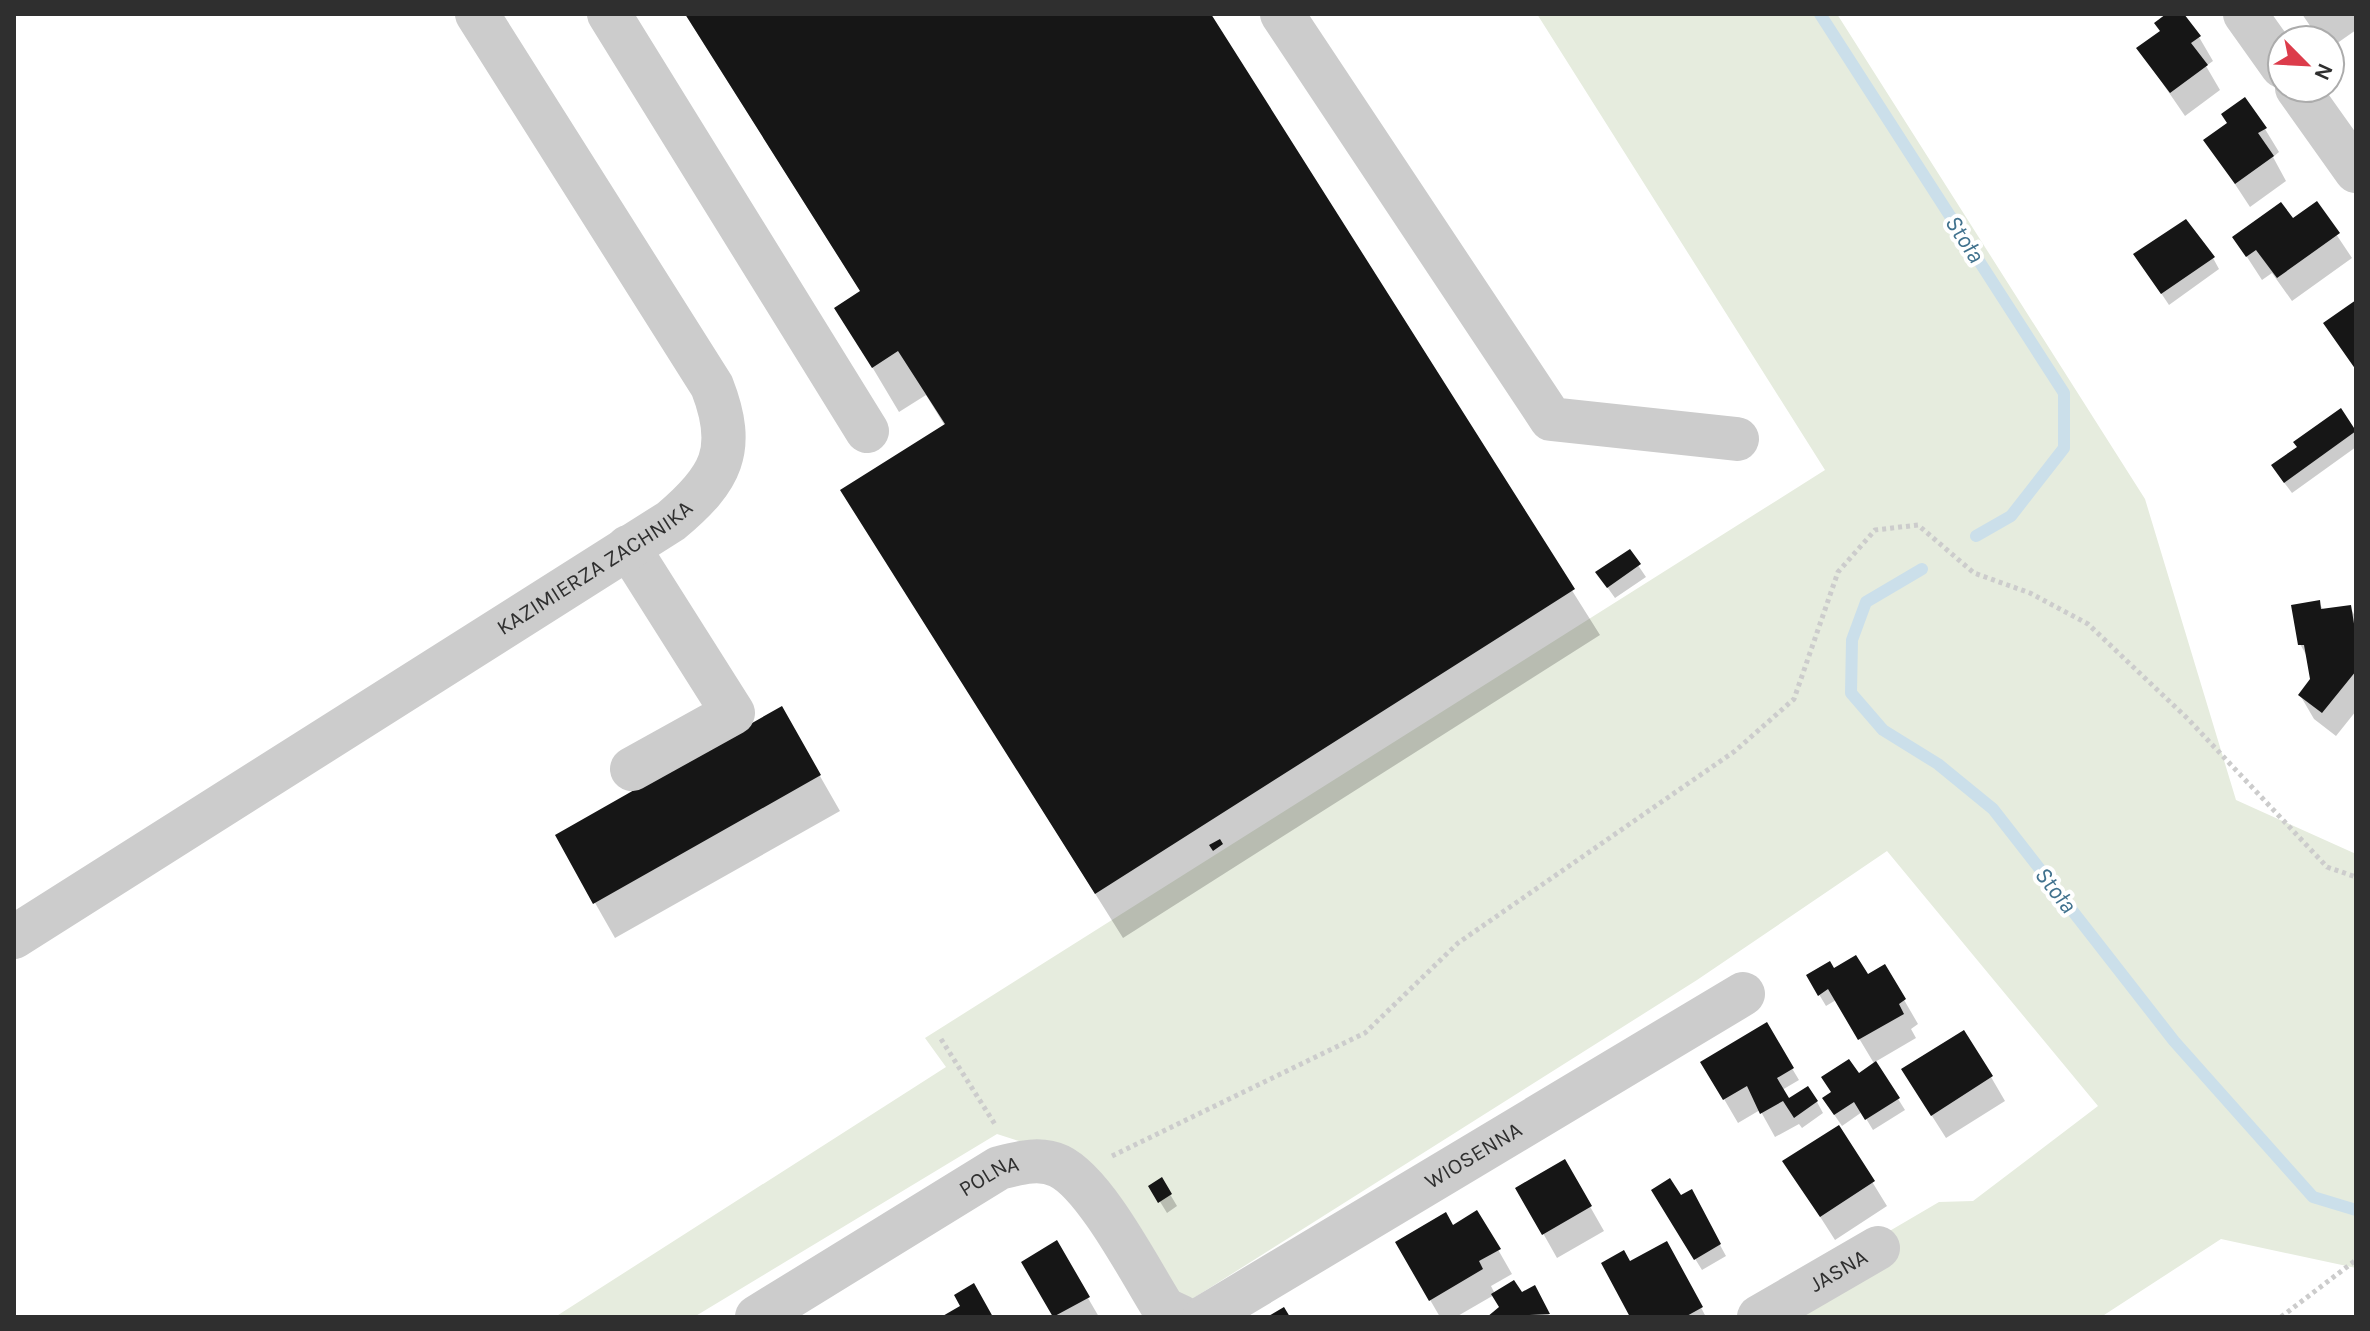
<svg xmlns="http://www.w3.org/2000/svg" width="2370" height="1331" font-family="Karla,sans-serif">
<rect width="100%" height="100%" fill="#fff"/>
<path fill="#e6ecde" d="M1537 14H1837L2145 499 2236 800 2356 854V1268L2221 1239 2101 1317H1743L1939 1202 1973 1201 2098 1106 1887 851 1697 980 1181 1306 1084 1162 997 1134 694 1317H555L946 1067 925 1038 1825 470Z"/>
<path fill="#0003" d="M685 14H1209L1600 635 1123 938 842 491 945 426 926 395 899 412 837 308 861 292Z
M2169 14H2182L2199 37 2213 61 2206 66 2220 90 2185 116 2139 49 2161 32Z
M2302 14H2356V30L2336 44 2328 32 2319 39Z
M2229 124 2265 129 2279 152 2273 157 2286 181 2250 207 2206 140Z
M2316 204 2352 258 2292 301 2272 273 2262 280 2234 237 2292 221Z
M2213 258 2219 269 2169 305 2143 266Z
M2341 411 2356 433V447L2292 493 2280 477 2299 448Z
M1629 552 1646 577 1615 598 1605 584Z
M2319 603 2324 611 2350 607 2356 618V711L2336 736 2314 719 2300 695 2312 679 2309 660 2300 644Z
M781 708 840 811 615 938 557 836Z
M1885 967 1918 1024 1911 1029 1916 1038 1875 1062 1905 1110 1873 1130 1862 1112 1842 1126 1831 1110 1858 1076 1875 1065 1836 1000 1826 1006 1808 976 1833 971 1867 977Z
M1766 1025 1799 1080 1782 1090 1789 1101 1817 1102 1823 1113 1802 1128 1799 1124 1775 1137 1760 1110 1738 1123 1703 1063Z
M1991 1077 2005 1101 1946 1138 1918 1094Z
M1839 1128 1887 1206 1835 1240 1785 1162Z
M1564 1161 1604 1231 1557 1258 1518 1189Z
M1161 1179 1177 1206 1167 1213 1151 1187Z
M1653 1191 1680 1198 1691 1192 1726 1256 1702 1270Z
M1477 1213 1512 1274 1491 1286 1495 1294 1521 1295 1534 1288 1550 1317H1489L1501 1308 1494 1295 1456 1317H1440L1397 1243 1453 1227Z
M1056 1243 1099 1317H1055L1024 1262Z
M1629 1263 1680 1268 1706 1317H1632Z"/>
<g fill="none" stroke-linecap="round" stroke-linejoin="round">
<path stroke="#cbdfea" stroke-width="12" d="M1820 14 2064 393V448L2011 516 1976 536
M1922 569 1866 602 1852 640 1851 693 1883 730 1938 764 1993 809 2174 1041 2313 1197 2356 1210"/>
</g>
<path fill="#161616" d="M685 14H1211L1575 589 1095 894 840 490 945 424 898 351 872 368 834 308 860 291Z
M2166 14H2184L2201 36 2191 43 2208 65 2170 93 2136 48 2160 31 2154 23Z
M2245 97 2267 128 2258 133 2274 156 2235 184 2203 140 2227 123 2221 114Z
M2317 201 2340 233 2277 278 2256 250 2246 257 2232 237 2281 202 2293 218Z
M2186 219 2215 257 2161 294 2133 254Z
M2356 300V370L2323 323Z
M2341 408 2356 431 2284 483 2271 465 2297 447 2293 442Z
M1630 549 1641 564 1607 588 1595 572Z
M2320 600 2321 609 2351 605 2356 636V671L2322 713 2298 695 2310 679 2304 645H2298L2291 605Z
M782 706 821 775 593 904 555 835Z
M1220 839 1223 844 1213 851 1209 845Z
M1856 955 1868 974 1885 964 1906 999 1899 1004 1904 1014 1858 1040 1828 989 1818 996 1806 975 1830 961 1834 968Z
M1767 1022 1794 1068 1777 1078 1789 1098 1808 1086 1818 1101 1794 1118 1783 1101 1760 1114 1747 1086 1723 1100 1700 1062Z
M1964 1030 1993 1076 1931 1116 1901 1069Z
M1849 1059 1859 1073 1876 1061 1900 1098 1865 1120 1854 1102 1834 1115 1822 1098 1831 1092 1821 1077Z
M1839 1125 1875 1181 1820 1217 1782 1161Z
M1565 1159 1592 1206 1542 1235 1515 1188Z
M1162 1177 1172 1194 1158 1203 1148 1186Z
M1670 1178 1681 1195 1692 1189 1721 1244 1694 1260 1651 1190Z
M1477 1210 1501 1249 1479 1261 1483 1269 1429 1301 1395 1242 1446 1212 1453 1225Z
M1057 1240 1090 1297 1053 1317 1021 1262Z
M1667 1241 1703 1307 1685 1317H1630L1601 1263 1624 1250 1630 1261Z
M1514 1280 1522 1292 1535 1285 1550 1314 1487 1317 1499 1307 1491 1294Z
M974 1283 993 1317H941L960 1306 954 1295Z
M1284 1307 1290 1317H1267Z"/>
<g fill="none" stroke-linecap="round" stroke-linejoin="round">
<path stroke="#ccc" stroke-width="5" stroke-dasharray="4 4" stroke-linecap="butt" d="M941 1039 996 1126
M1112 1156 1365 1033 1458 943 1735 751 1794 699 1838 572 1875 530 1918 525 1974 573 2030 593 2088 624 2188 719 2327 867 2356 877
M2281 1317 2356 1260"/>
<g stroke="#ccc" stroke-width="44">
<path d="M609 14 867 431"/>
<path d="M1282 14 1551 419 1737 439"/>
<path d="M2245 14 2282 66"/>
<path d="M2297 88 2356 171"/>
<path d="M628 547 733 713 632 769"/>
<path id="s1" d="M14 937 671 521C721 479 737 450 712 386L477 14"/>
<path id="s2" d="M757 1317 999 1168C1019 1163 1040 1157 1059 1166 1096 1184 1141 1273 1164 1309L1181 1317"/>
<path id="s3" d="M1204 1317 1743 994"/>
<path id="s4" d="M1759 1317 1878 1248"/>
</g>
</g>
<g text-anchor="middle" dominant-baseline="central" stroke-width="8" stroke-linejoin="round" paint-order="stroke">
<g font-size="22" fill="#2f2f2f" stroke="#fff">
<text stroke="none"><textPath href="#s1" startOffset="688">KAZIMIERZA ZACHNIKA</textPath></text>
<text stroke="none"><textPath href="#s3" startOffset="314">WIOSENNA</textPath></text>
<text stroke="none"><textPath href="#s2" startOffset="272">POLNA</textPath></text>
<text stroke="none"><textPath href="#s4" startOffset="92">JASNA</textPath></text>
</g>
<g font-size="24" font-style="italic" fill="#41728e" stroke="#fff">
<text transform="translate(1965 239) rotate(57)">Stoła</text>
<text transform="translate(2056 890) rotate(52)">Stoła</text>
</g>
</g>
<rect width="2370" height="1331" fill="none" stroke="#2f2f2f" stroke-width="32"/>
<g transform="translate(2306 64) rotate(114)"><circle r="38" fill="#ffffff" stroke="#acacac" stroke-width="2"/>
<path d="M0-6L14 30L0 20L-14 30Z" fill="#dc3c4b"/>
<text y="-12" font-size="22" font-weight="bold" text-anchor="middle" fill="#2f2f2f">N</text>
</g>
</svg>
